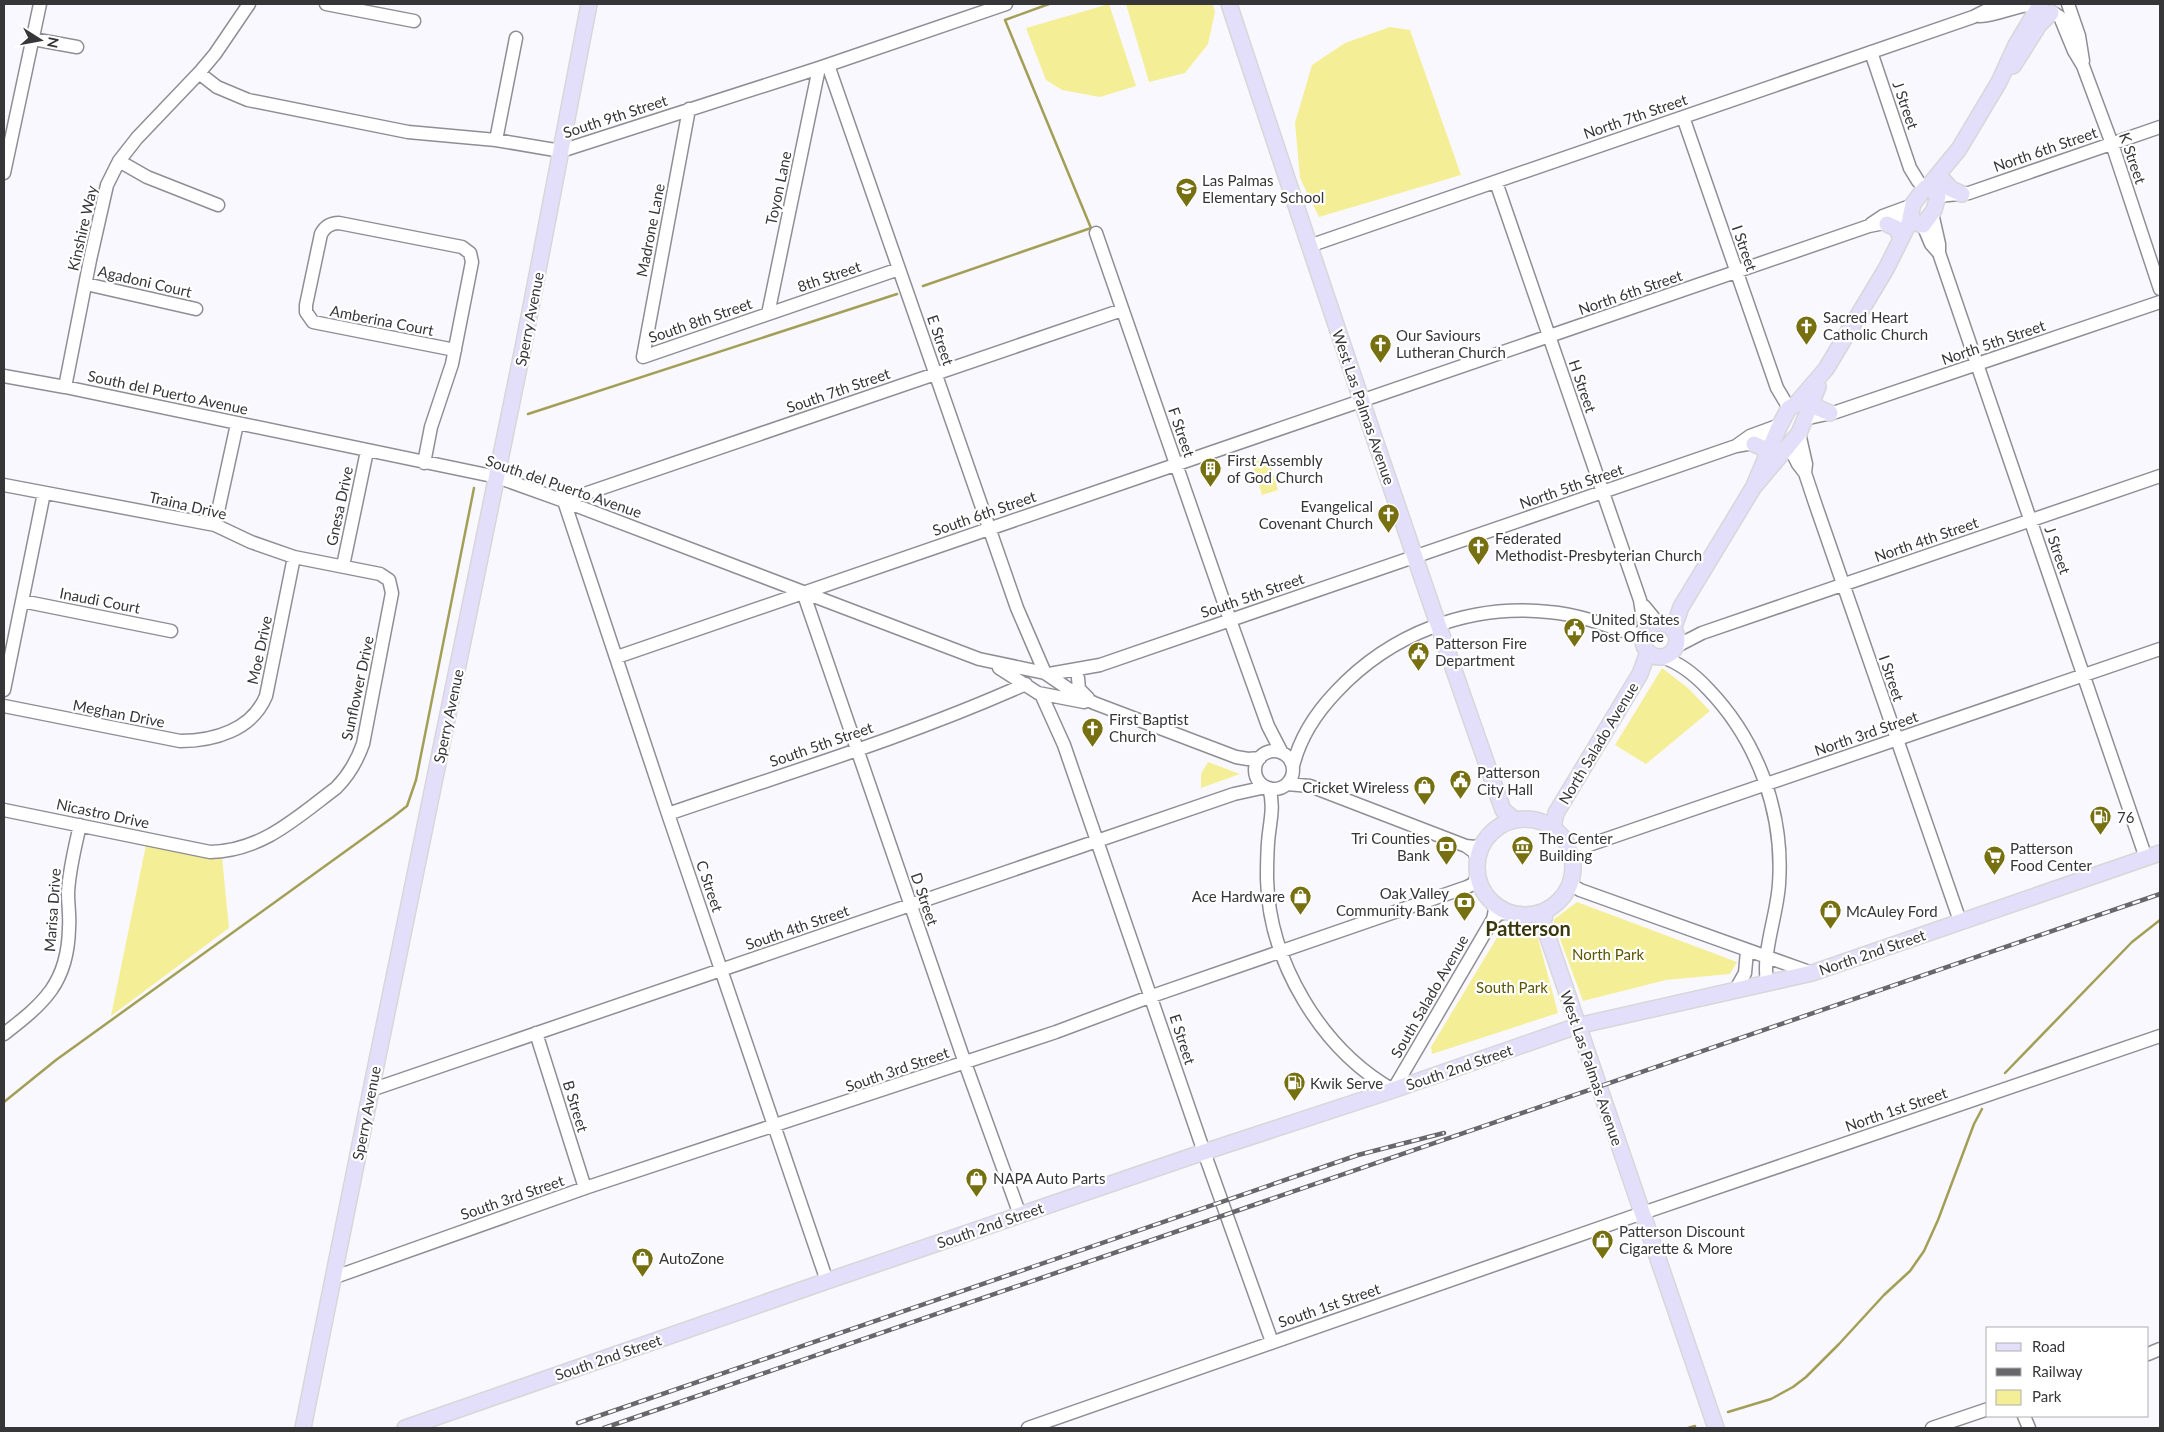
<svg xmlns="http://www.w3.org/2000/svg" width="2164" height="1432" font-family="Lato,sans-serif">
<rect width="100%" height="100%" fill="#f9f8ff"/>
<path fill="#f4ef96" d="M1109 4 1136 86 1100 97 1062 90 1046 80 1026 28Z
M1126 4H1213L1215 12 1208 44 1185 73 1149 82Z
M1390 27 1410 30 1461 175 1319 217 1300 178 1295 123 1312 65 1345 43Z
M1268 457 1278 490 1262 495 1252 463Z
M1662 668 1688 688 1710 711 1646 764 1615 745Z
M1208 762 1240 774 1201 788V774Z
M146 845 222 857 229 928 111 1016Z
M1577 902 1737 962 1730 974 1666 980 1583 1001 1553 920Z
M1504 926 1535 927 1558 1013 1432 1054 1431 1047Z"/>
<g fill="none" stroke-linecap="round" stroke-linejoin="round">
<path stroke="#a39f56" stroke-width="2.5" d="M923 286 1091 228 1005 20 1049 4
M528 414 897 294
M2005 1073 2132 942 2160 920
M4 1102 56 1060 393 817 407 806 416 780 474 488
M1728 1412 1771 1399 1793 1387 1806 1377 1839 1344 1884 1295 1910 1271 1924 1251 1938 1220 1974 1124 1982 1109
M1688 1428 1695 1426"/>
<defs>
<path id="minor" d="M326 4 414 21
M2068 4 2079 36 2083 61
M2052 12 2060 17 2074 51 2083 66 2112 144 2160 289
M1980 16C2000 15 2020 3 2040 4
M33 39 77 47
M1871 52 1910 168 1918 181 1925 188
M828 65 1017 608 1045 673
M199 73 217 87 248 100 408 132 496 140 561 151 819 68 1006 4
M689 109 643 357 899 269
M1683 117 1777 388 1789 408
M496 140 516 38
M119 161 147 177 218 205
M4 173 40 4
M1496 182 1640 600 1645 632
M1938 196 1969 193 2160 127
M1932 213 1939 244V253L2146 858
M1871 224 1883 216 1913 205
M1923 225 1931 244 1939 253
M1096 233 1230 620 1268 726 1282 753
M1309 246 1973 17 1999 4
M86 284 196 309
M768 314 819 68
M4 376 65 387 497 477 564 501 979 659 1045 673 1073 692 1094 703 1236 757 1248 759 1260 758
M65 387 90 260 107 185 119 161 137 138 199 73 215 54 249 4
M1804 419 1836 412 2160 302
M1799 433 1806 464 1805 473 1815 503 1960 921
M1736 446 1750 436 1780 425
M1789 446 1798 464 1805 473
M424 463 431 427 452 364 472 262 470 253 462 247 339 223C331 223 325 226 321 234L306 305V312L313 322 455 350
M4 485 215 525 251 542 294 557 380 574 389 580 392 593 363 744C357 761 349 775 336 788 296 818 262 851 210 852L4 810
M564 501 668 814 827 1281
M564 501 1122 310
M215 525 237 424
M343 566 367 451
M803 592 965 1063 1020 1215
M22 601 171 631
M1644 606 1658 623
M1675 647 1702 633 2160 476
M617 657 1869 226 1910 218
M1662 657C1680 663 1695 675 1708 689 1758 741 1784 813 1779 884 1777 916 1762 951 1767 982
M999 668 1038 693 1084 702
M1049 674 1100 665 1736 446 1764 441
M1078 678 1079 689 1088 698
M4 690 44 493
M1041 694 1064 745 1204 1152 1272 1342
M4 706 180 741C214 741 252 730 266 696L294 557
M1255 770a19 19 0 1 1 38 0a19 19 0 1 1-38 0Z
M1293 766C1300 737 1316 713 1336 692 1390 634 1469 603 1549 612 1562 613 1576 616 1590 620 1608 625 1625 634 1644 634
M1287 784 1310 786 1466 846 1475 847 1483 844
M1269 788C1274 804 1271 817 1269 833 1267 848 1267 863 1267 879 1269 962 1321 1049 1393 1090L1493 919 1499 914 1508 912
M668 814C787 773 910 736 1026 684
M1466 846 1473 851 1478 859
M1568 846 1575 849 1583 847 2160 649
M1571 878 1574 886 1580 890 1812 973
M1492 901 1495 910 1493 919
M1736 989 1745 973 1747 951
M536 1033 585 1188
M4 1034C44 1003 68 983 69 928 70 916 68 905 68 893 69 870 75 847 80 825
M371 1090 1234 794 1266 787
M335 1277 585 1188 1056 1032 1152 996 1467 887 1473 884 1478 876
M2148 1354 2160 1349
M2024 1416 2029 1428
M1028 1428 1631 1217 2160 1036
M1932 1428 1988 1409"/>
<path id="major" d="M1229 4C1318 273 1408 542 1503 810L1515 820
M2013 66 2039 25 2051 13
M1944 181 1951 189 1962 194
M1925 188 1932 190 1938 196 1934 210 1923 225 1919 224 1910 218 1913 204Z
M1927 188 1959 149 1999 82 2016 45 2040 5
M1887 224 1896 228 1901 238
M1811 401 1818 408 1830 413
M1754 444 1763 448 1768 457
M1753 488 1779 427 1789 408 1795 405 1826 369 1886 269 1911 219
M1643 640a17 17 0 1 1 34 0a17 17 0 1 1-34 0Z
M1673 630 1681 607 1753 488 1799 433 1818 387
M1477 867a48 48 0 1 1 96 0a48 48 0 1 1-96 0Z
M1553 828 1556 813 1640 674 1648 652
M1546 910 1543 923 1716 1428
M303 1428 371 1090 524 343 589 4
M405 1428 827 1281 1204 1152 1393 1090 1577 1026 1812 973 2160 853"/>
</defs>
<use href="#minor" stroke="#8f8e95" stroke-width="15"/>
<use href="#major" stroke="#d7d7d7" stroke-width="18"/>
<use href="#minor" stroke="#fff" stroke-width="12"/>
<use href="#major" stroke="#e3dffb" stroke-width="15"/>
<defs>
<path id="rail" d="M578 1423 1358 1155 1444 1133
M604 1428 2160 894"/>
</defs>
<use href="#rail" stroke="#68676b" stroke-width="4.5"/>
<use href="#rail" stroke="#fff" stroke-width="2.5" stroke-dasharray="8" stroke-linecap="butt"/>
</g>
<defs>
<symbol id="school-pin" viewBox="-11 -11 22 30"><path d="M0 17L-7.5 6A9.5 9.5 0 1 1 7.5 6Z" fill="#767010" stroke="#fff"/><path d="M0-5L7-2L0 1L-7-2ZM-4 1L0 2.5L4 1V4Q0 6-4 4Z" fill="#fff"/></symbol>
<symbol id="church-pin" viewBox="-11 -11 22 30"><path d="M0 17L-7.5 6A9.5 9.5 0 1 1 7.5 6Z" fill="#767010" stroke="#fff"/><path d="M-1.2-6h2.4v3.5h3.3v2.4h-3.3V6h-2.4V-.1h-3.3v-2.4h3.3Z" fill="#fff"/></symbol>
<symbol id="building-pin" viewBox="-11 -11 22 30"><path d="M0 17L-7.5 6A9.5 9.5 0 1 1 7.5 6Z" fill="#767010" stroke="#fff"/><path d="M-4-6H4V6H1V3H-1V6H-4ZM-2.5-4.3h1.7v1.8h-1.7ZM.8-4.3h1.7v1.8H.8ZM-2.5-1h1.7V.8h-1.7ZM.8-1h1.7V.8H.8Z" fill="#fff"/></symbol>
<symbol id="civic-pin" viewBox="-11 -11 22 30"><path d="M0 17L-7.5 6A9.5 9.5 0 1 1 7.5 6Z" fill="#767010" stroke="#fff"/><path d="M-.6-6.5H3V-4.5H.6V-3L4-1V1h2V6H-6V1h2V-1L-.6-3ZM-1.2 2.5V6h2.4V2.5Z" fill="#fff"/></symbol>
<symbol id="shop-pin" viewBox="-11 -11 22 30"><path d="M0 17L-7.5 6A9.5 9.5 0 1 1 7.5 6Z" fill="#767010" stroke="#fff"/><path d="M-5-2.5h2.3a2.7 3.5 0 0 1 5.4 0H5L5.5 6h-11ZM-1.5-2.5h3a1.5 2.3 0 0 0-3 0Z" fill="#fff"/></symbol>
<symbol id="fuel-pin" viewBox="-11 -11 22 30"><path d="M0 17L-7.5 6A9.5 9.5 0 1 1 7.5 6Z" fill="#767010" stroke="#fff"/><path d="M-5.5-6h7V0h2V4h1.3V-2.5L3-4.5l.8-.8L6-3V5H2.5V1h-1V6h-7ZM-4.2-4.7v3.2H.2V-4.7Z" fill="#fff"/></symbol>
<symbol id="bank-pin" viewBox="-11 -11 22 30"><path d="M0 17L-7.5 6A9.5 9.5 0 1 1 7.5 6Z" fill="#767010" stroke="#fff"/><path d="M-6-4H6V4H-6ZM0-2.3a2.3 2.3 0 1 0 0 4.6a2.3 2.3 0 1 0 0-4.6Z" fill="#fff"/></symbol>
<symbol id="museum-pin" viewBox="-11 -11 22 30"><path d="M0 17L-7.5 6A9.5 9.5 0 1 1 7.5 6Z" fill="#767010" stroke="#fff"/><path d="M0-6L6-3V-2H-6V-3ZM-5-1h2V3h-2ZM-1-1h2V3h-2ZM3-1h2V3H3ZM-6 4H6V6H-6Z" fill="#fff"/></symbol>
<symbol id="supermarket-pin" viewBox="-11 -11 22 30"><path d="M0 17L-7.5 6A9.5 9.5 0 1 1 7.5 6Z" fill="#767010" stroke="#fff"/><path d="M-6-5.5h2.5l.6 2H6L4.5 2H-2.5L-4.4-4H-6ZM-1.5 3.2a1.3 1.3 0 1 0 .1 0ZM3 3.2a1.3 1.3 0 1 0 .1 0Z" fill="#fff"/></symbol>
</defs>
<g fill-rule="evenodd">
<use href="#school-pin" x="1174" y="176" width="25" height="34"/>
<use href="#church-pin" x="1794" y="314" width="25" height="34"/>
<use href="#church-pin" x="1368" y="332" width="25" height="34"/>
<use href="#building-pin" x="1198" y="456" width="25" height="34"/>
<use href="#church-pin" x="1376" y="502" width="25" height="34"/>
<use href="#church-pin" x="1466" y="534" width="25" height="34"/>
<use href="#civic-pin" x="1562" y="616" width="25" height="34"/>
<use href="#civic-pin" x="1406" y="640" width="25" height="34"/>
<use href="#church-pin" x="1080" y="716" width="25" height="34"/>
<use href="#civic-pin" x="1448" y="768" width="25" height="34"/>
<use href="#shop-pin" x="1412" y="774" width="25" height="34"/>
<use href="#fuel-pin" x="2088" y="804" width="25" height="34"/>
<use href="#bank-pin" x="1434" y="834" width="25" height="34"/>
<use href="#museum-pin" x="1510" y="834" width="25" height="34"/>
<use href="#supermarket-pin" x="1982" y="844" width="25" height="34"/>
<use href="#shop-pin" x="1288" y="884" width="25" height="34"/>
<use href="#bank-pin" x="1452" y="890" width="25" height="34"/>
<use href="#shop-pin" x="1818" y="898" width="25" height="34"/>
<use href="#fuel-pin" x="1282" y="1070" width="25" height="34"/>
<use href="#shop-pin" x="964" y="1166" width="25" height="34"/>
<use href="#shop-pin" x="1590" y="1228" width="25" height="34"/>
<use href="#shop-pin" x="630" y="1246" width="25" height="34"/>
</g>
<g text-anchor="middle" dominant-baseline="central" stroke-width="4.5" stroke-linejoin="round" paint-order="stroke">
<g font-size="15" fill="#363639" stroke="#fff">
<text transform="translate(1906 105) rotate(71)">J Street</text>
<text transform="translate(615 116) rotate(-18)">South 9th Street</text>
<text transform="translate(1635 116) rotate(-19)">North 7th Street</text>
<text transform="translate(2045 149) rotate(-19)">North 6th Street</text>
<text transform="translate(2133 158) rotate(71)">K Street</text>
<text transform="translate(778 188) rotate(-78)">Toyon Lane</text>
<text transform="translate(82 228) rotate(-77)">Kinshire Way</text>
<text transform="translate(650 230) rotate(-79)">Madrone Lane</text>
<text transform="translate(1745 248) rotate(71)">I Street</text>
<text transform="translate(829 276) rotate(-19)">8th Street</text>
<text transform="translate(145 281) rotate(13)">Agadoni Court</text>
<text transform="translate(1630 292) rotate(-19)">North 6th Street</text>
<text transform="translate(529 319) rotate(-79)">Sperry Avenue</text>
<text transform="translate(382 320) rotate(11)">Amberina Court</text>
<text transform="translate(700 320) rotate(-19)">South 8th Street</text>
<text transform="translate(941 340) rotate(71)">E Street</text>
<text transform="translate(1993 342) rotate(-19)">North 5th Street</text>
<text transform="translate(1583 386) rotate(71)">H Street</text>
<text transform="translate(838 390) rotate(-19)">South 7th Street</text>
<text transform="translate(168 392) rotate(12)">South del Puerto Avenue</text>
<text transform="translate(1364 407) rotate(71)">West Las Palmas Avenue</text>
<text transform="translate(1182 432) rotate(71)">F Street</text>
<text transform="translate(564 486) rotate(19)">South del Puerto Avenue</text>
<text transform="translate(1571 486) rotate(-19)">North 5th Street</text>
<text transform="translate(188 505) rotate(13)">Traina Drive</text>
<text transform="translate(339 506) rotate(-78)">Gnesa Drive</text>
<text transform="translate(984 513) rotate(-19)">South 6th Street</text>
<text transform="translate(1926 539) rotate(-19)">North 4th Street</text>
<text transform="translate(2058 550) rotate(71)">J Street</text>
<text transform="translate(1252 595) rotate(-19)">South 5th Street</text>
<text transform="translate(100 600) rotate(11)">Inaudi Court</text>
<text transform="translate(259 650) rotate(-78)">Moe Drive</text>
<text transform="translate(1892 678) rotate(71)">I Street</text>
<text transform="translate(357 688) rotate(-78)">Sunflower Drive</text>
<text transform="translate(119 713) rotate(11)">Meghan Drive</text>
<text transform="translate(448 716) rotate(-78)">Sperry Avenue</text>
<text transform="translate(1866 733) rotate(-19)">North 3rd Street</text>
<text transform="translate(1598 743) rotate(-59)">North Salado Avenue</text>
<text transform="translate(821 744) rotate(-19)">South 5th Street</text>
<text transform="translate(103 813) rotate(12)">Nicastro Drive</text>
<text transform="translate(710 886) rotate(71)">C Street</text>
<text transform="translate(925 899) rotate(71)">D Street</text>
<text transform="translate(52 910) rotate(-86)">Marisa Drive</text>
<text transform="translate(797 927) rotate(-19)">South 4th Street</text>
<text transform="translate(1872 952) rotate(-19)">North 2nd Street</text>
<text transform="translate(1429 996) rotate(-60)">South Salado Avenue</text>
<text transform="translate(1183 1039) rotate(72)">E Street</text>
<text transform="translate(1459 1067) rotate(-19)">South 2nd Street</text>
<text transform="translate(1592 1068) rotate(71)">West Las Palmas Avenue</text>
<text transform="translate(897 1069) rotate(-19)">South 3rd Street</text>
<text transform="translate(576 1106) rotate(73)">B Street</text>
<text transform="translate(1896 1109) rotate(-19)">North 1st Street</text>
<text transform="translate(366 1113) rotate(-79)">Sperry Avenue</text>
<text transform="translate(512 1197) rotate(-19)">South 3rd Street</text>
<text transform="translate(990 1225) rotate(-19)">South 2nd Street</text>
<text transform="translate(1329 1305) rotate(-19)">South 1st Street</text>
<text transform="translate(608 1357) rotate(-19)">South 2nd Street</text>
</g>
<g font-size="15" fill="#363639" stroke="#fff" text-anchor="start">
<text x="1202" y="180">Las Palmas<tspan x="1202" dy="17">Elementary School</tspan></text>
<text x="1823" y="317">Sacred Heart<tspan x="1823" dy="17">Catholic Church</tspan></text>
<text x="1396" y="335">Our Saviours<tspan x="1396" dy="17">Lutheran Church</tspan></text>
<text x="1227" y="460">First Assembly<tspan x="1227" dy="17">of God Church</tspan></text>
<text x="1373" y="506" text-anchor="end">Evangelical<tspan x="1373" dy="17">Covenant Church</tspan></text>
<text x="1495" y="538">Federated<tspan x="1495" dy="17">Methodist-Presbyterian Church</tspan></text>
<text x="1591" y="619">United States<tspan x="1591" dy="17">Post Office</tspan></text>
<text x="1435" y="643">Patterson Fire<tspan x="1435" dy="17">Department</tspan></text>
<text x="1109" y="719">First Baptist<tspan x="1109" dy="17">Church</tspan></text>
<text x="1477" y="772">Patterson<tspan x="1477" dy="17">City Hall</tspan></text>
<text x="1409" y="787" text-anchor="end">Cricket Wireless</text>
<text x="2117" y="817">76</text>
<text x="1430" y="838" text-anchor="end">Tri Counties<tspan x="1430" dy="17">Bank</tspan></text>
<text x="1539" y="838">The Center<tspan x="1539" dy="17">Building</tspan></text>
<text x="2010" y="848">Patterson<tspan x="2010" dy="17">Food Center</tspan></text>
<text x="1449" y="893" text-anchor="end">Oak Valley<tspan x="1449" dy="17">Community Bank</tspan></text>
<text x="1285" y="896" text-anchor="end">Ace Hardware</text>
<text x="1846" y="911">McAuley Ford</text>
<text x="1310" y="1083">Kwik Serve</text>
<text x="993" y="1178">NAPA Auto Parts</text>
<text x="1619" y="1231">Patterson Discount<tspan x="1619" dy="17">Cigarette &amp; More</tspan></text>
<text x="659" y="1258">AutoZone</text>
</g>
<g font-size="15" fill="#5b5601" stroke="#fff">
<text x="1608" y="954">North Park</text>
<text x="1512" y="987">South Park</text>
</g>
<g font-size="20" font-weight="bold" fill="#3a370d" stroke="#fff">
<text x="1528" y="928">Patterson</text>
</g>
</g>
<rect width="2164" height="1432" fill="none" stroke="#363639" stroke-width="10"/>
<rect x="1986" y="1327" width="162" height="90" fill="#ffffff" stroke="#afafb0"/>
<rect x="1996" y="1343" width="25" height="8" fill="#e3dffb" stroke="#afafb0"/>
<text x="2032" y="1352" font-size="15" fill="#363639">Road</text>
<rect x="1996" y="1368" width="25" height="8" fill="#68676b" stroke="#afafb0"/>
<text x="2032" y="1377" font-size="15" fill="#363639">Railway</text>
<rect x="1996" y="1390" width="25" height="15" fill="#f4ef96" stroke="#afafb0"/>
<text x="2032" y="1402" font-size="15" fill="#363639">Park</text>
<g transform="translate(40 40) rotate(101)" stroke="#ffffff" stroke-width="4" paint-order="stroke">
<path d="M0-4L9 19L0 12L-9 19Z" fill="#363639"/>
<text y="-8" font-size="14" font-weight="bold" text-anchor="middle" fill="#363639">N</text>
</g>
</svg>
